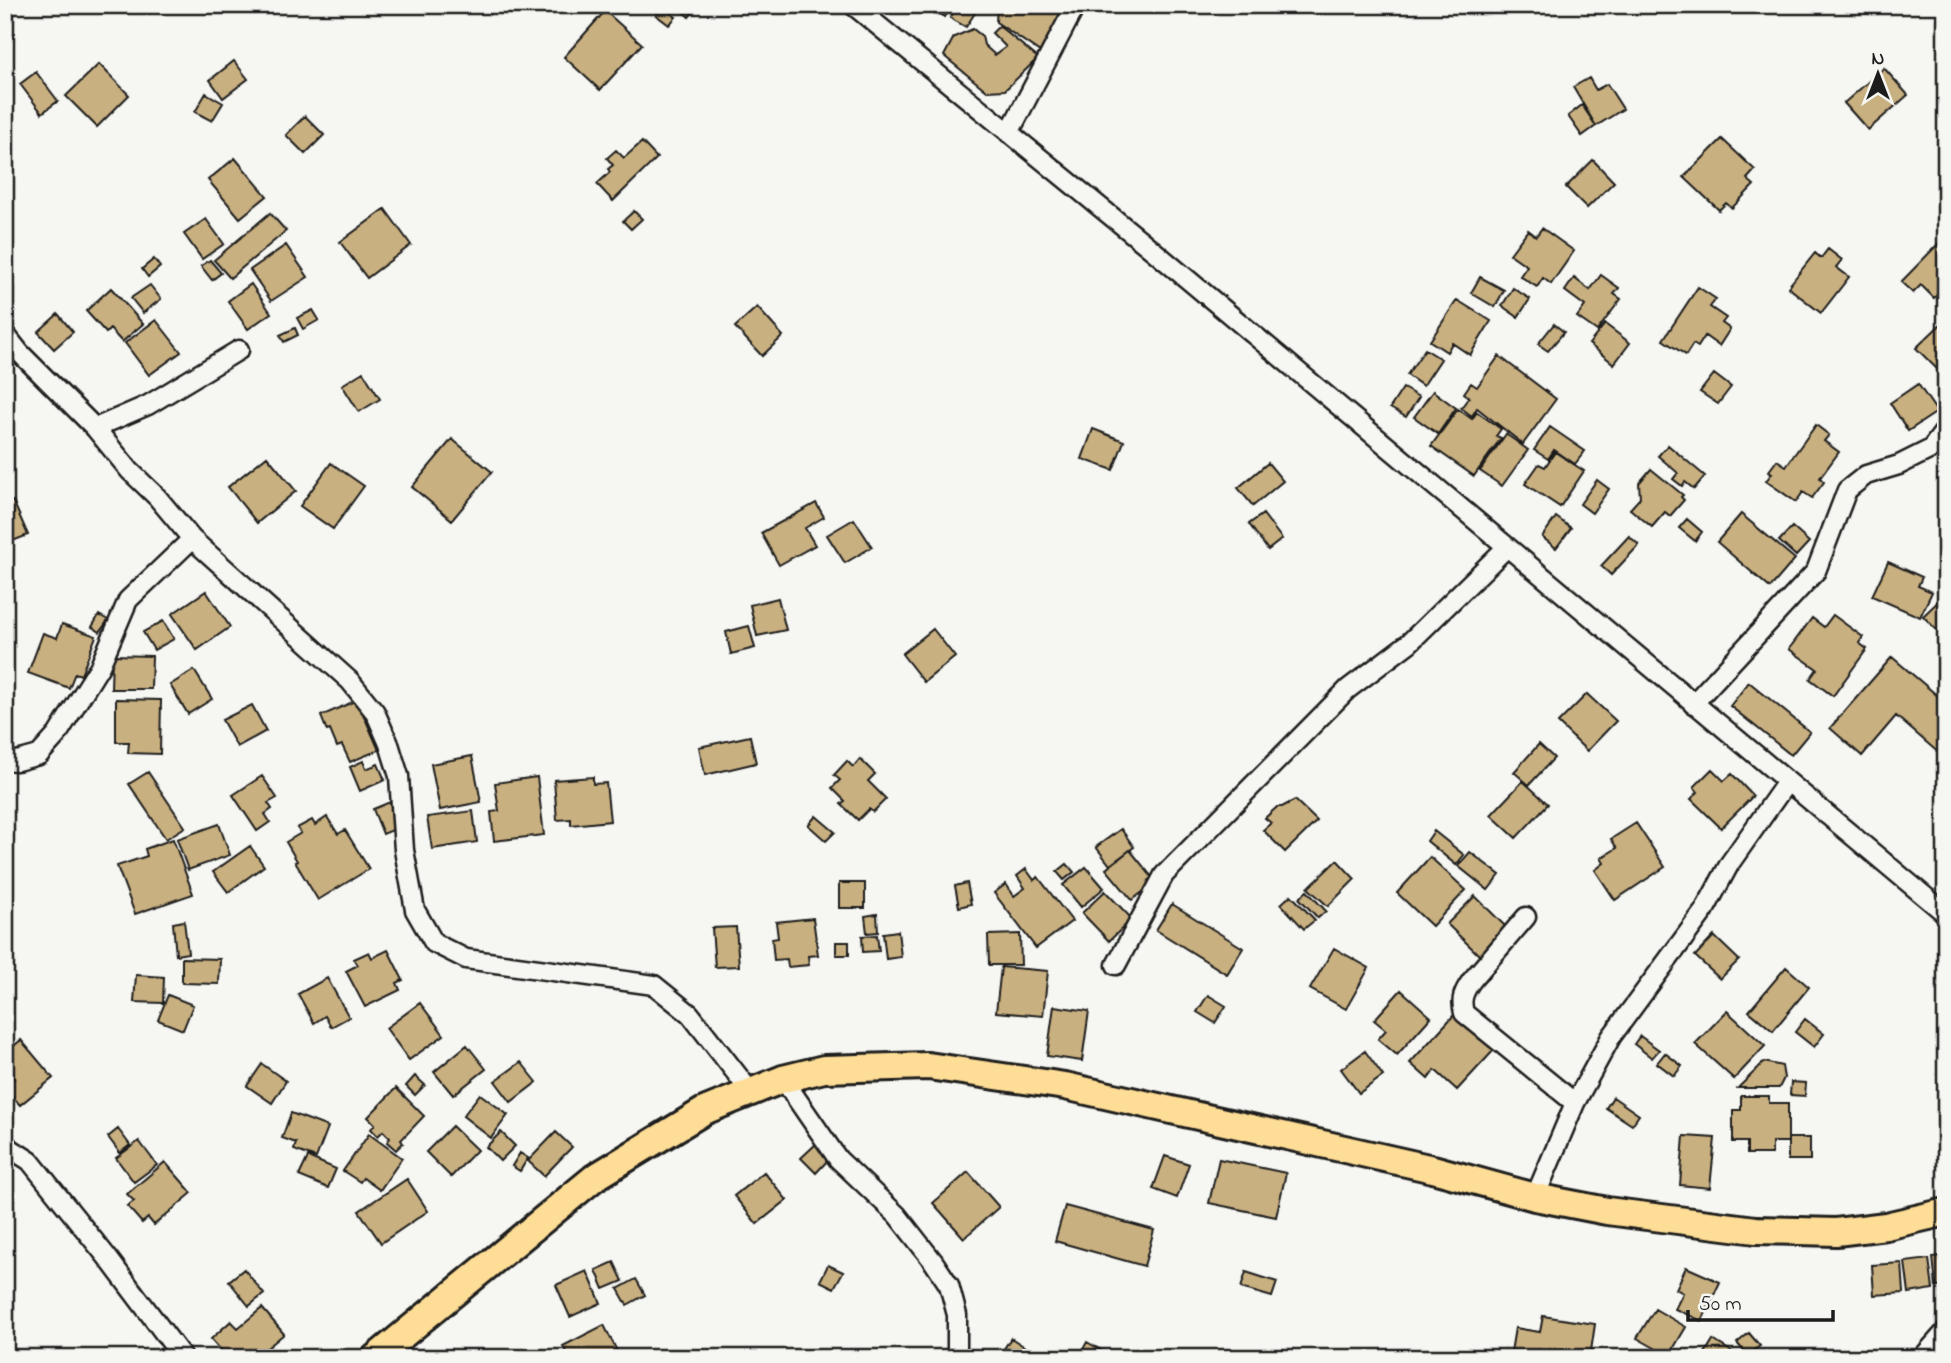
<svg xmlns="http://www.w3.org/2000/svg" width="1951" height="1363" font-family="'Indie Flower',sans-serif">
<rect width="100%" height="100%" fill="#f6f6f2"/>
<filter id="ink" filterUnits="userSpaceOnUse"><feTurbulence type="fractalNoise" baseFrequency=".0143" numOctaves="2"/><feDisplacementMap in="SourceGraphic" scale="14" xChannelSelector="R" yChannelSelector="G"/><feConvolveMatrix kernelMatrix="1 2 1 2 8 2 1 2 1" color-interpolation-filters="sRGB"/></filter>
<g filter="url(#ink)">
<path fill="#c9b080" stroke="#1c1c1c" stroke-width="2" d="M675 5H699L689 17Z
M925 5H952L945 17Z
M958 5H980L966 27 950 18Z
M997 5H1067L1040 52 996 22Z
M663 7 676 17 669 25 656 15Z
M605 11 642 44 600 90 564 57Z
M999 26 1038 58 1005 90 987 91 944 56 954 37 973 29 982 36 984 45 995 55 1006 47 992 33Z
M234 61 248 79 223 98 210 80Z
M99 64 129 95 97 127 66 96Z
M1884 68 1908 95 1868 130 1844 103Z
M36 72 58 101 42 113 20 84Z
M1589 78 1596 90 1607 84 1623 109 1596 126 1573 87Z
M206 93 223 103 212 121 195 112Z
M1582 105 1596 126 1582 136 1568 116Z
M305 116 324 135 305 154 286 135Z
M1722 139 1755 170 1747 179 1754 185 1732 208 1726 203 1719 210 1684 177Z
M642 142 657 158 613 201 597 184 610 172 608 169 613 165 607 158 616 150 624 158Z
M235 158 267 196 240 218 208 180Z
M1593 160 1614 182 1587 208 1566 187Z
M385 209 411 245 367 278 340 242Z
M634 211 642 219 631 229 623 221Z
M270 213 286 231 230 278 214 260Z
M206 219 224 244 202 259 184 234Z
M1542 228 1574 251 1551 284 1543 278 1537 287 1520 276 1527 266 1510 254 1528 230 1536 236Z
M1940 242 1946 248V289L1944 288 1934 298 1921 285 1913 293 1901 282Z
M286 245 308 277 271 301 250 270Z
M1828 249 1842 260 1836 267 1849 277 1821 313 1788 287 1815 253 1821 258Z
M154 259 160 267 148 277 142 269Z
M210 260 221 273 212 280 201 266Z
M1601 275 1619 288 1614 294 1621 299 1597 331 1577 317 1585 306 1565 291 1574 278 1590 290Z
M1480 277 1504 290 1495 307 1471 293Z
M251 284 271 313 248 329 228 301Z
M150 285 161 299 143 313 131 298Z
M1698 287 1716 299 1710 307 1726 318 1722 323 1730 329 1719 346 1705 336 1698 347 1693 344 1686 355 1663 340Z
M111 288 143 324 122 342 110 329 106 333 86 311Z
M1513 288 1530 299 1518 317 1502 306Z
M1457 300 1491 321 1470 355 1452 343 1447 352 1430 341Z
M757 307 783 336 762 356 735 327Z
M313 310 319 320 303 329 297 318Z
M58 314 73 332 54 349 38 332Z
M156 320 181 352 149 375 125 343Z
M1944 321 1946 323V370L1942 374 1916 348Z
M1554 324 1564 332 1548 351 1538 344Z
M1605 324 1630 343 1614 364 1589 344Z
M295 328 298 335 284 342 280 335Z
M1425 349 1441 359 1423 386 1407 375Z
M1499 356 1556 399 1523 444 1477 408 1472 416 1461 408 1469 397 1464 393 1471 383 1477 387Z
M363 372 380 399 359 412 342 385Z
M1714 374 1731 387 1718 404 1700 392Z
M1918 384 1937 412 1908 431 1890 403Z
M1403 388 1419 397 1406 417 1390 408Z
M1433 391 1456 408 1438 434 1414 417Z
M1458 409 1472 419 1477 412 1501 429 1496 436 1501 438 1474 476 1431 446Z
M1816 425 1829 435 1824 441 1839 452 1820 478 1824 482 1812 498 1803 492 1796 502 1766 481 1772 473 1769 471 1777 460 1786 466Z
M1550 427 1585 451 1575 464 1554 450 1548 459 1534 450Z
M1093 429 1124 441 1113 470 1082 459Z
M1506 434 1528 450 1502 486 1480 471Z
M452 439 492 472 452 520 412 487Z
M1668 445 1705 476 1694 489 1685 482 1682 486 1673 479 1678 473 1658 456Z
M1555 452 1584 471 1560 507 1525 484 1539 464 1545 467Z
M267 456 296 491 257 523 228 487Z
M331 463 364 486 333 529 300 506Z
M1268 463 1283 481 1253 506 1238 488Z
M1651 469 1683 495 1681 497 1684 500 1670 516 1665 512 1652 527 1630 509 1640 498 1639 483Z
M1597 480 1609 489 1592 513 1580 504Z
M13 501 28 535 5 544V504Z
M816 503 824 517 805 528 815 545 779 565 761 533Z
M1263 514 1282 539 1268 550 1249 524Z
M1741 514 1795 559 1770 588 1717 542Z
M1556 517 1571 528 1556 548 1542 537Z
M854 519 872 547 845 563 827 535Z
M1687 519 1702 532 1695 541 1679 528Z
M1792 527 1809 542 1796 556 1779 541Z
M1629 536 1639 545 1611 575 1601 566Z
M1888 562 1922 577 1918 586 1932 592 1920 617 1872 596Z
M206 591 230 627 197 650 172 614Z
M1946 594V640L1923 616Z
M778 598 786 630 757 636 750 605Z
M99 615 108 620 100 632 92 627Z
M1833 615 1863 637 1859 643 1867 649 1833 696 1810 679 1817 669 1789 649 1812 618 1824 627Z
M163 621 174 639 154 650 143 632Z
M62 624 96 636 81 675 75 673 69 688 28 673 43 633 57 638Z
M749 626 755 648 731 654 726 632Z
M933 629 955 657 924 682 902 654Z
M112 655 152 656 151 689H111Z
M1892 657 1946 703V750L1941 755 1896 716 1862 756 1830 728Z
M194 670 212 699 188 714 170 685Z
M1749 682 1810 732 1791 755 1730 706Z
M1587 694 1616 721 1587 751 1558 723Z
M116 699 161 700 160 754 128 753 129 742H116Z
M357 700 379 750 350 762 342 745 337 747 330 730 327 731 321 716Z
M252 705 266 731 237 747 222 720Z
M750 736 756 763 705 775 699 747Z
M1539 744 1554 758 1529 785 1514 772Z
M472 756 481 802 440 810 431 764Z
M860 759 875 774 868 781 886 799 873 812 869 809 858 820 841 804 845 801 832 788 840 780 834 775 847 761 853 767Z
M363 761 366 769 378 764 385 780 360 791 350 767Z
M1712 769 1724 781 1732 774 1753 796 1721 828 1691 799 1698 792 1694 787Z
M148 772 185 827 166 839 129 784Z
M262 776 277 798 268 803 272 809 265 814 270 822 257 831 233 795Z
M537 777 544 835 494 841 491 812 499 811 495 783Z
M593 777V784L606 783 610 821 571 825V819L557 820 554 780Z
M1523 781 1548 804 1516 838 1491 815Z
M1295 800 1317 821 1285 852 1263 830 1271 823 1265 818 1277 807H1282Z
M390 802 400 827 383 834 373 809Z
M473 811 477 842 432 849 427 817Z
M816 816 835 832 826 841 808 825Z
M327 817 338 834 345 830 369 869 318 900 295 862 297 861 286 842 301 833 297 828 312 820 315 825Z
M1636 823 1665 867 1615 900 1595 870 1604 863 1601 858 1617 848 1611 839Z
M219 824 230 855 188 870 177 839Z
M1121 829 1134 847 1110 865 1096 847Z
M1434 831 1464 855 1456 865 1427 841Z
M173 839 193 894 135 914 117 866 147 856 145 849Z
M250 846 264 866 228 892 213 872Z
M1130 850 1156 882 1132 900 1106 869Z
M1470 852 1500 875 1488 890 1458 866Z
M1430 857 1466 890 1432 926 1397 893Z
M1337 860 1355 879 1328 906 1308 888Z
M1067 864 1074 872 1064 880 1057 872Z
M1086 867 1104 888 1081 907 1063 885Z
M1026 869 1034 880 1038 877 1072 921 1036 948 994 893 1006 884 1014 896 1025 888 1017 876Z
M839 883H865V908H839Z
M967 883 971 904 959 907 955 886Z
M1105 891 1132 919 1109 941 1082 913Z
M1307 891 1326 911 1318 918 1299 898Z
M1291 895 1315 920 1304 929 1281 904Z
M1475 896 1507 928 1480 956 1447 924Z
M1172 904 1243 948 1227 974 1156 930Z
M877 914 878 932 867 933 865 916Z
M813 918 818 955 808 956 809 965 788 967 787 959 774 960 772 939 778 938 776 922Z
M184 921 188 953 176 955 173 923Z
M736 927 739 966 715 967 712 928Z
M898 931 901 957 886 959 883 933Z
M1020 934 1021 965H989L988 935Z
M877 935 879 951 863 952 862 936Z
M1714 936 1739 960 1720 979 1695 956Z
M836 942H849V955H836Z
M1334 948 1369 968 1346 1009 1310 989Z
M388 950 403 980 397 983 400 990 365 1007 346 971 358 965 354 959 369 952 372 958Z
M182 958 220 959 219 984 182 983Z
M1001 967 1048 971 1043 1016 996 1012Z
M1786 967 1809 987 1773 1031 1749 1011Z
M136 975 164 977 163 1003 134 1002Z
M327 978 349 1017 331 1027 325 1016 314 1023 298 994Z
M1401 990 1431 1017 1397 1055 1378 1039 1386 1030 1374 1020Z
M168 995 193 1005 183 1030 158 1020Z
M1208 995 1226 1006 1215 1023 1197 1012Z
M420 1003 444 1035 409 1060 386 1028Z
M1054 1006 1089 1011 1082 1061 1047 1056Z
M1727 1011 1765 1046 1734 1079 1695 1044Z
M1454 1015 1494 1050 1457 1090 1435 1070 1428 1079 1410 1063Z
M1805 1019 1824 1034 1814 1047 1795 1032Z
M1640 1036 1659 1050 1652 1058 1634 1044Z
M21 1040 53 1078 20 1105 5 1088V1085L14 1078 5 1067V1053Z
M467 1045 486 1069 453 1095 434 1072Z
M1365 1051 1383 1076 1359 1093 1341 1069Z
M1665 1053 1682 1066 1674 1076 1657 1063Z
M521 1062 537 1082 511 1102 495 1081Z
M1764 1062 1782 1066 1784 1078 1779 1088H1738Z
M262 1064 286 1081 272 1103 247 1086Z
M415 1076 425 1085 415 1095 406 1086Z
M1791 1082 1806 1083 1805 1096 1790 1095Z
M396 1088 424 1116 401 1140 403 1143 396 1150 387 1142 390 1138 383 1131 378 1136 371 1129 375 1124 368 1117Z
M480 1094 508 1115 491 1138 463 1116Z
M1741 1096H1769V1103H1788V1142H1772V1154H1747V1142H1733V1110H1741Z
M1613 1097 1639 1115 1632 1125 1606 1108Z
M291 1113 328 1127 316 1158 294 1150 296 1143 282 1138Z
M452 1126 477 1150 451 1177 426 1152Z
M118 1129 130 1145 120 1153 108 1137Z
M501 1132 515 1146 500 1161 486 1147Z
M556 1132 572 1147 544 1176 528 1161Z
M369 1134 402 1158 380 1190 363 1178 360 1182 343 1171Z
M1684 1136 1715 1138 1710 1188 1680 1185Z
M1788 1138H1810V1160H1788Z
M139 1141 157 1165 134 1182 116 1158Z
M816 1144 830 1158 816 1173 801 1158Z
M520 1153 528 1158 520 1171 512 1166Z
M1165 1156 1189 1164 1177 1198 1153 1189Z
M308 1157 336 1169 328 1188 299 1176Z
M1219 1159 1286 1173 1276 1217 1209 1203Z
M165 1162 192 1193 154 1225 148 1218 142 1223 127 1206 134 1201 127 1194Z
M764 1172 787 1200 757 1224 734 1196Z
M968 1172 999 1207 964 1238 933 1203Z
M407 1179 428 1211 381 1243 359 1211Z
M1065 1206 1154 1230 1144 1266 1055 1241Z
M1946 1255V1286L1936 1287 1933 1257Z
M1929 1259 1933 1289 1909 1293 1905 1262Z
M614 1262 623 1281 604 1289 596 1270Z
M1902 1263 1904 1293 1874 1295 1872 1265Z
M828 1265 843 1272 834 1288 820 1281Z
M1686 1267 1720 1282 1702 1321 1675 1309 1683 1293 1676 1289Z
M244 1269 264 1294 249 1306 229 1281Z
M587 1271 601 1303 570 1317 556 1285Z
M1246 1272 1277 1282 1272 1297 1241 1288Z
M636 1279 645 1295 627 1305 618 1289Z
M262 1308 284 1334 260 1354 263 1358H228L211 1339 231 1321 238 1328Z
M1655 1309 1686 1327 1669 1356 1637 1338Z
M1543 1316 1595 1324 1590 1358H1510L1515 1328 1540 1332Z
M604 1325 617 1351 603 1358H569L563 1346Z
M1749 1333 1760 1346 1748 1356 1737 1343Z
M1011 1338 1042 1358H998Z
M1713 1340 1742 1358H1702Z
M1087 1342 1115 1358H1078Z
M1448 1348 1471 1358H1444Z"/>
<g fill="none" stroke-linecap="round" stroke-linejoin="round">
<defs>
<path id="minor" d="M853 5 1155 252 1946 914
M1009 133 1076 5
M5 334 20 353 95 428 130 471 157 497 192 539 350 681 375 712 389 744 399 776 404 850 415 910 434 943 466 959 654 985 690 1014 750 1091
M95 428 148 405 239 350
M1693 704 1816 571 1847 490 1866 475 1899 465 1931 449 1946 429
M5 760 17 761 39 755 57 735 100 666 128 600 192 539
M1526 917 1472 980C1464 991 1460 999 1464 1013L1575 1103 1535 1197
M1116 965 1164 875 1348 689 1409 643 1506 548
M783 1079 838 1159 897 1215 933 1261 949 1285 957 1315V1358
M1575 1103 1611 1037 1704 911 1730 863 1787 782
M5 1145 30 1161 107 1257 183 1358
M1922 1358 1946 1331"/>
<path id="primary" d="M375 1358 594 1178 704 1111 783 1079 824 1069 928 1066 1065 1086 1433 1169 1535 1197 1607 1211 1756 1230 1836 1232 1886 1226 1946 1212"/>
</defs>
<use href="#minor" stroke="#1c1c1c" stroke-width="23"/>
<use href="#primary" stroke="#1c1c1c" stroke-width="32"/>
<use href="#minor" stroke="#f6f6f2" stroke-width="18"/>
<use href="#primary" stroke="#fedd96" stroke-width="26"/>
</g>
</g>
<rect width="1951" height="1363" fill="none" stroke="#f6f6f2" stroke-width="28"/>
<rect x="14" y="14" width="1923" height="1335" fill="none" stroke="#1c1c1c" stroke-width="2.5" filter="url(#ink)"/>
<g transform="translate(1878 74)" stroke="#f6f6f2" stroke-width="5" paint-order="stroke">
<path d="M0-5L12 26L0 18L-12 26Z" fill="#1c1c1c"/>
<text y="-10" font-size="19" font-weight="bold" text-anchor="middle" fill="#1c1c1c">N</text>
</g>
<path d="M1688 1310v10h145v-10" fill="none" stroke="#1c1c1c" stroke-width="3.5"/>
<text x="1699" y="1310" font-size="21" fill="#1c1c1c" stroke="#f6f6f2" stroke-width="5" paint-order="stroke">50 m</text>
</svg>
